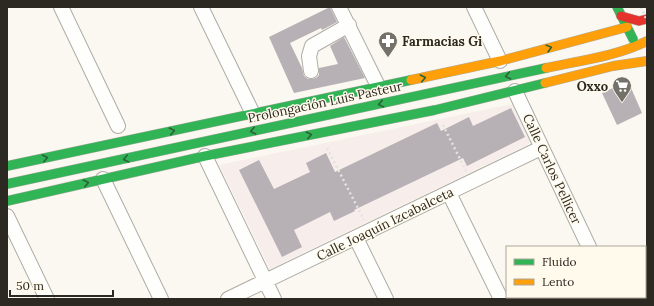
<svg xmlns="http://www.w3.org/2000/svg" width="654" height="306" font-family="Lora,serif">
<rect width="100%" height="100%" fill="#faf8f0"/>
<path fill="#f7edeb" d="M513 104 531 143 270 269 219 165Z"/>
<path fill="#b7b1b5" d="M330 7 337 22 322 30 321 28 290 43 302 68 304 76 308 79H312L316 78 319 75V68L338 64 330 46 344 37 365 78 294 93 269 37Z
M628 81 642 113 617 125 602 93Z
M511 108 525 137 467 166 463 158 354 210 355 211 334 221 330 212 294 230 302 247 282 257 239 170 259 160 274 189 310 172 306 163 326 153 335 172 437 123 441 131 469 117 473 126Z"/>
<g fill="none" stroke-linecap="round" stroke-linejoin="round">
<defs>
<path id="street" d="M61 7 118 126
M201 7 253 114
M339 7 379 88
M474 7 500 61
M311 71 309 56 312 46 349 25
M515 91 589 247
M205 156 274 299
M103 179 161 299
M449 193 501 299
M7 216 47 299
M356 238 386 299
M613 297 614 299
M228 299 541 148"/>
<path id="fast" d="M617 7 633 39
M7 166 411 80
M7 184 546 68
M7 201 205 156 435 110 545 83"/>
<path id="slow" d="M546 68C578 61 618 56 647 41
M411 80 500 61 627 27
M545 83 613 66 647 61"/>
<path id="jam" d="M621 16 639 21 647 19"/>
</defs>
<use href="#street" stroke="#aeaca5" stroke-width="16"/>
<use href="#fast" stroke="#aeaca5" stroke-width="10"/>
<use href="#slow" stroke="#aeaca5" stroke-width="10"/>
<use href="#jam" stroke="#aeaca5" stroke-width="10"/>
<path stroke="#e4e3e0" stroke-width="2.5" stroke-dasharray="2 3" stroke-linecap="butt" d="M443 125 466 171
M327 148 364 220"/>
<use href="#street" stroke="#fefefd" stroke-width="14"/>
<use href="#fast" stroke="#30b455" stroke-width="9"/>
<use href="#slow" stroke="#ff9f0a" stroke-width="9"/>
<use href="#jam" stroke="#e5322d" stroke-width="9"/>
<path stroke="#e4e3e0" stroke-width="2.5" stroke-dasharray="2 3" stroke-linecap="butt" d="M641 7 647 21"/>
</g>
<defs><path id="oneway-chevron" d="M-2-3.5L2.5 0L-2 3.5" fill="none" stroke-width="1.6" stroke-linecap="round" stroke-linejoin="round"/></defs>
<g stroke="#2e6137">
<use href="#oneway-chevron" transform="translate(549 48) rotate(-15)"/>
<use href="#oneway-chevron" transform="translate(508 76) rotate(168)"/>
<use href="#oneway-chevron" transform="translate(423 78) rotate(-12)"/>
<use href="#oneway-chevron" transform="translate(381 104) rotate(168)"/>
<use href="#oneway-chevron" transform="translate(172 131) rotate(-12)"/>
<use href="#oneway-chevron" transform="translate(253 131) rotate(168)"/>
<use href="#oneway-chevron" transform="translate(309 135) rotate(-12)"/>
<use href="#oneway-chevron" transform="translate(45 158) rotate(-12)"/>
<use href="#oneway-chevron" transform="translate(126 159) rotate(168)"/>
<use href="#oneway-chevron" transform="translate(86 183) rotate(-13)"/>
</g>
<defs>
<symbol id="pharmacy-pin" viewBox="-11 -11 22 30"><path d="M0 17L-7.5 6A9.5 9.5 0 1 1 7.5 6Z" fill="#74716b" stroke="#fffaeb"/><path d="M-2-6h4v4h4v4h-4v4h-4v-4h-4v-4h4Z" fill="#fff"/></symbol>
<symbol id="supermarket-pin" viewBox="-11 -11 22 30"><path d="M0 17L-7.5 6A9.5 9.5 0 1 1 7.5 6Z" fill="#74716b" stroke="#fffaeb"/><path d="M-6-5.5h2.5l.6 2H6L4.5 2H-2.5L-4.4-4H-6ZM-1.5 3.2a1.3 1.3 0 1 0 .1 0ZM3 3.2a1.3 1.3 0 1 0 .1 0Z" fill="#fff"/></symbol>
</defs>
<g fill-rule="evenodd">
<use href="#pharmacy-pin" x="377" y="30" width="22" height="30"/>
<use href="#supermarket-pin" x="611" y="75" width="22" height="30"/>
</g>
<g text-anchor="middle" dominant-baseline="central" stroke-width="3" stroke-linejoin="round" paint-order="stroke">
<g font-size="13" font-weight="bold" fill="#2c2923" stroke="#fffaeb" text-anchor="start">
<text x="402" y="41">Farmacias Gi</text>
<text x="608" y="86" text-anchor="end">Oxxo</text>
</g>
<g font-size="13" fill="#2c2923" stroke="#fffaeb">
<text transform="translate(325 102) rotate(-12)">Prolongación Luis Pasteur</text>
<text transform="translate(552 169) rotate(65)">Calle Carlos Pellicer</text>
<text transform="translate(385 224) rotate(-26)">Calle Joaquín Izcabalceta</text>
</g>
</g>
<rect width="654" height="306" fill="none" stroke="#2c2923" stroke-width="16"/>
<rect x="506" y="246" width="140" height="52" fill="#fffaeb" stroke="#aba69b"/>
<rect x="514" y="259" width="20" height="6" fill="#30b455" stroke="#aba69b"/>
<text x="542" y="266" font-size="12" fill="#2c2923">Fluido</text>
<rect x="514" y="279" width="20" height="6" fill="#ff9f0a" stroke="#aba69b"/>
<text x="542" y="286" font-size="12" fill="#2c2923">Lento</text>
<path d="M10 290v6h103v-6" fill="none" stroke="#2c2923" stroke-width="2"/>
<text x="16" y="290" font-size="12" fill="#2c2923" stroke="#fffaeb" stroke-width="3" paint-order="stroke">50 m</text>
</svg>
